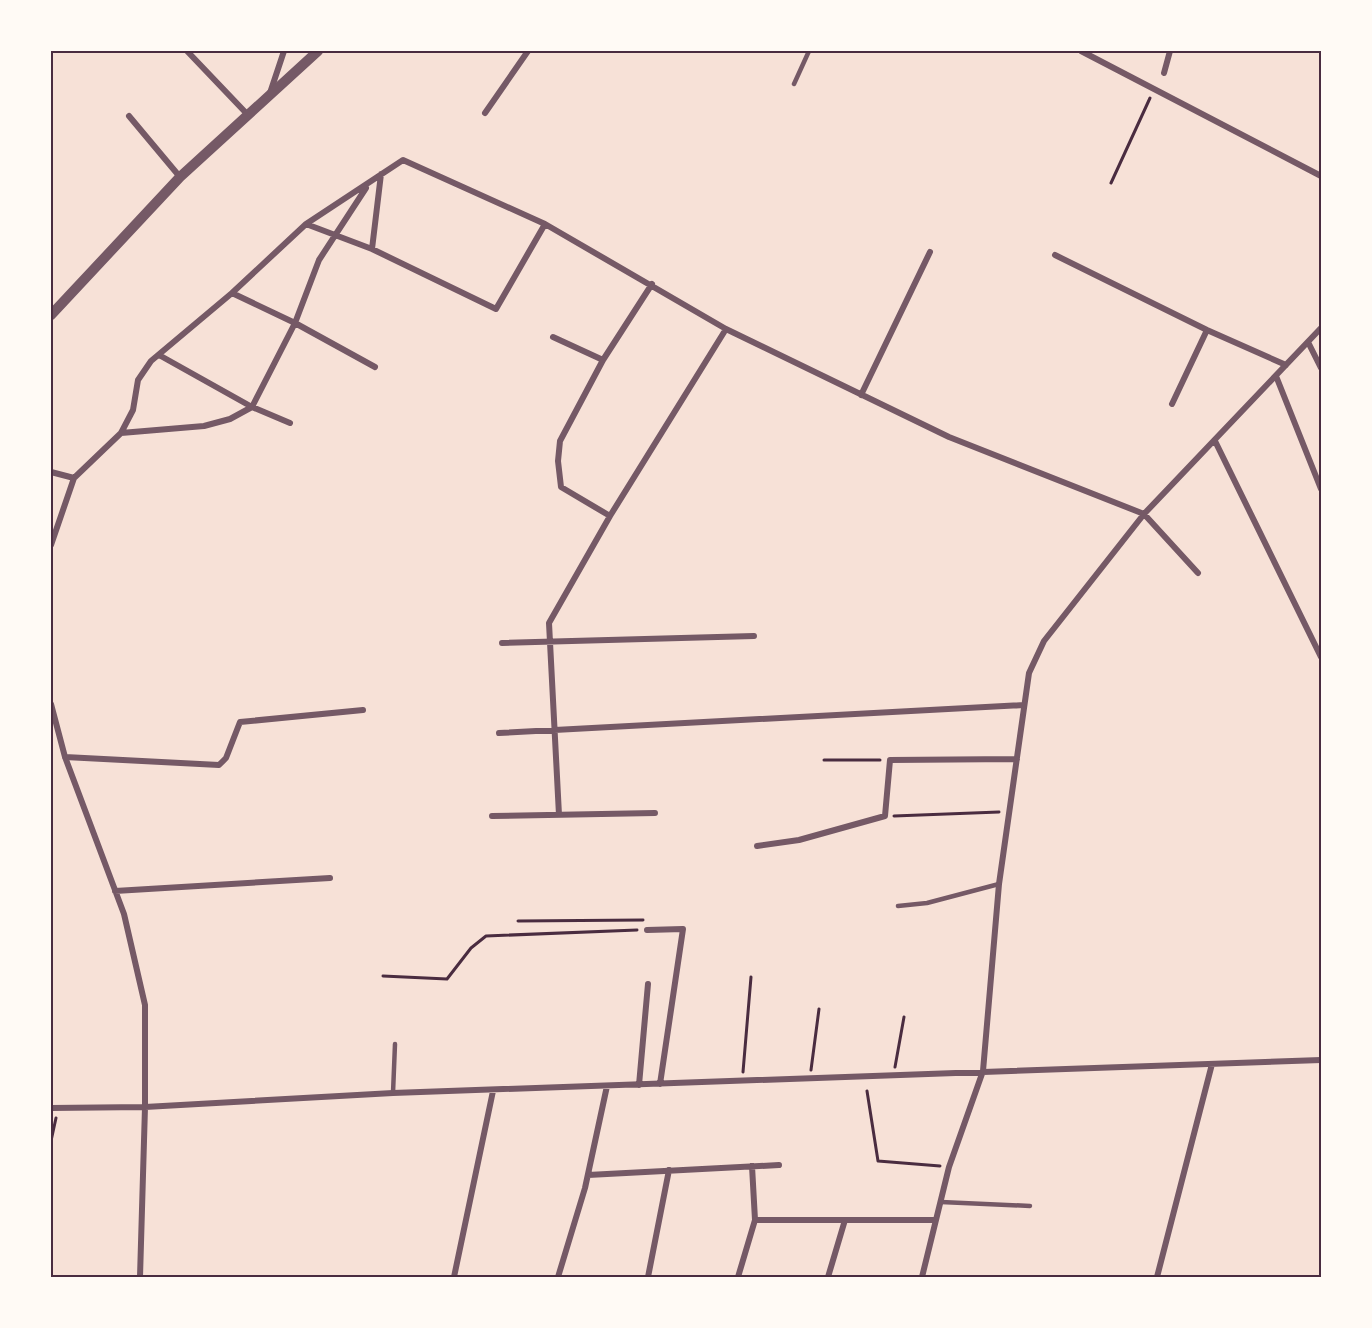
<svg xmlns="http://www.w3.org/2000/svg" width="1372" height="1328" font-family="'Alegreya Sans',sans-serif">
<rect width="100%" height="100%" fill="#f7e1d7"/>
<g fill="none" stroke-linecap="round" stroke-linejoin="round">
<path stroke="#4a2c40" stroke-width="3" d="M1111 183 1150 98
M824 760H880
M894 816 999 812
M518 921 643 920
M383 976 447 979 471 948 486 936 637 930
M895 1067 904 1017
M811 1070 819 1009
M743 1072 751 977
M867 1091 878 1161 940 1166
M51 1141 56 1118"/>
<path stroke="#755966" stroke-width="4.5" d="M794 84 809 51
M898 906 927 903 999 884
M393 1093 395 1044
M941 1202 1030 1206"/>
<path stroke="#755966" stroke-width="6" d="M187 51 248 115
M1081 51 1321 176
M1164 73 1170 51
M270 93 284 51
M485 113 528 51
M129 116 180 177
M306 224 372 249 496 309 545 224
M372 249 381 174
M1055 255 1207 330 1286 365
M232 293 295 323 375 367
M553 337 603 360
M1308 342 1321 368
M159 355 252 407 290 423
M1276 376 1321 489
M861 395 930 252
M1172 404 1207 330
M121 433 204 426 230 419 252 407 295 323 319 260 366 188
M1215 441 1321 657
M51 472 74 478
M610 516 561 487 558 461 560 441 603 360 652 284
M51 545 74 478 121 433 133 410 138 380 151 361 232 293 306 224 403 160 545 224 726 329 949 437 1144 514 1198 573
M502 643 754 636
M51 704 65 757 124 914 145 1005V1107L140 1277
M499 733 1024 705
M65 757 219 765 226 758 240 722 363 710
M559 815 549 623 610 516 726 329
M492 816 655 813
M757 846 799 840 885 816 890 760 1017 759
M115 891 330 878
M647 930 683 929 660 1084
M639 1085 648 984
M51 1108 145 1107 393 1093 1321 1060
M588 1175 779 1165
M755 1220H936
M454 1277 493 1091
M558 1277 585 1188 607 1086
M648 1277 669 1170
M738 1277 755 1220 752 1166
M828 1277 845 1220
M922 1277 949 1167 983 1071 999 884 1029 673 1044 641 1144 514 1321 328
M1157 1277 1212 1064"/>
<path stroke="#755966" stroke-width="10" d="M51 315 180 177 318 51"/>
</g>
<rect width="1372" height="1328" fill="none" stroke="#fffaf5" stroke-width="105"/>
<rect x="52" y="52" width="1268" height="1224" fill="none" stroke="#4a2c40" stroke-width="2"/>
</svg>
